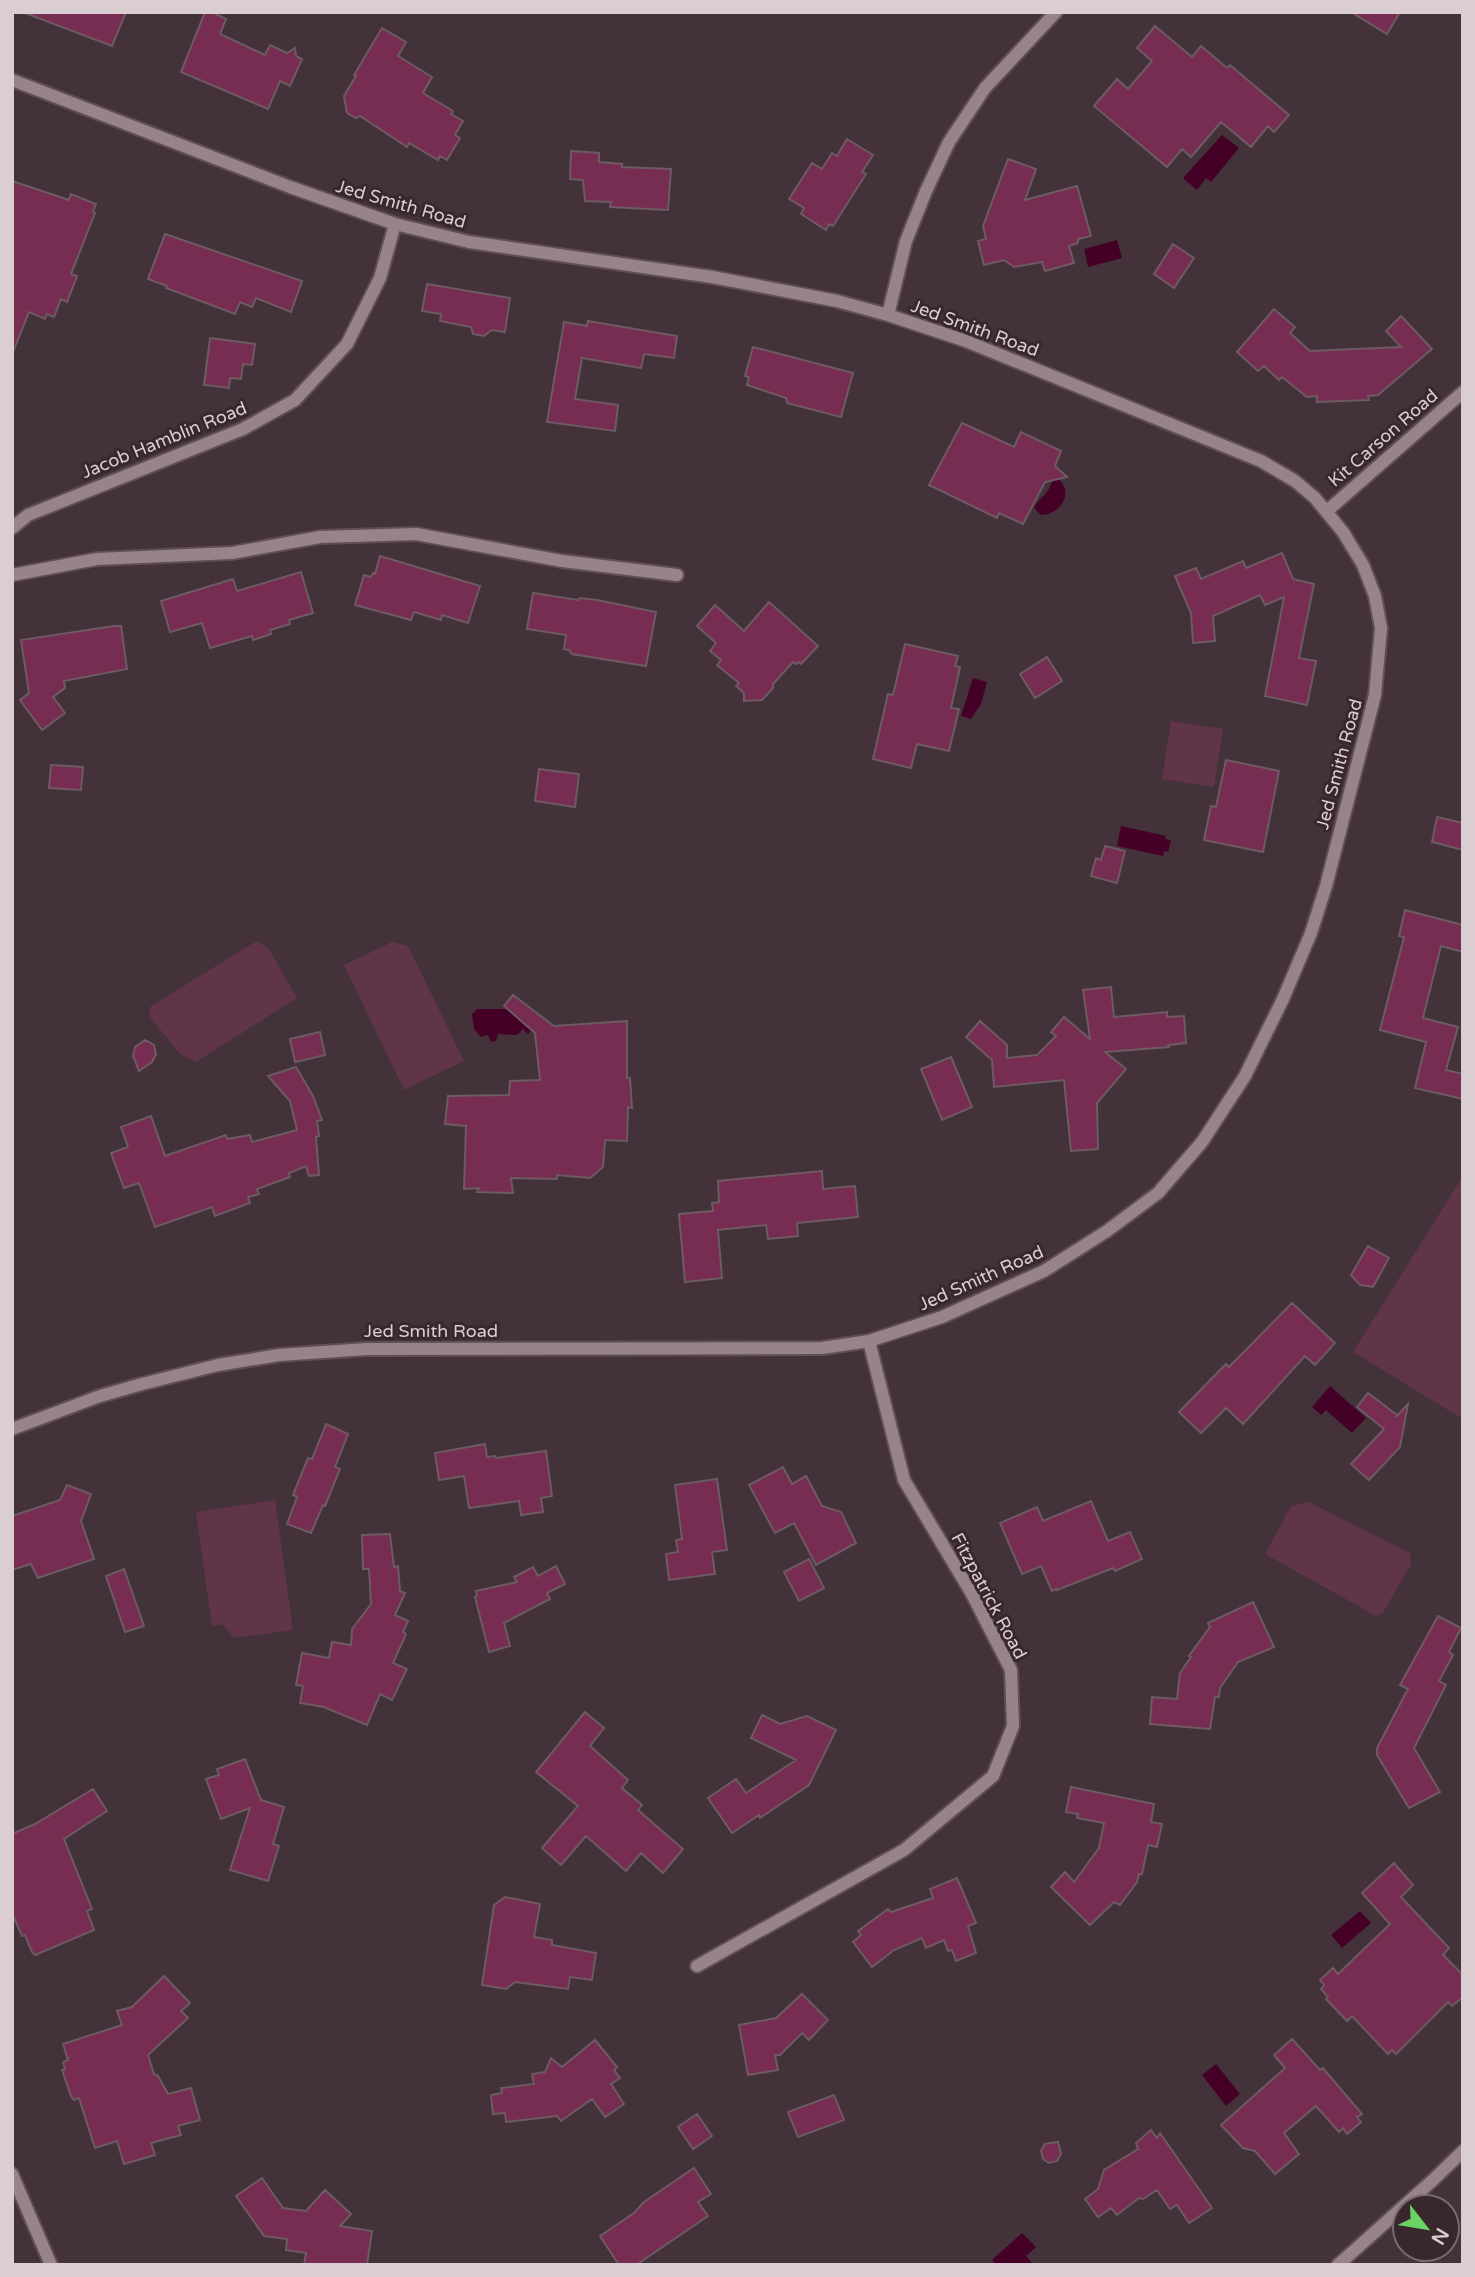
<svg xmlns="http://www.w3.org/2000/svg" width="1475" height="2277" font-family="'Varela Round',sans-serif">
<rect width="100%" height="100%" fill="#433239"/>
<path fill="#613548" d="M1171 721 1223 729 1214 787 1162 779Z
M257 941 269 949 297 998 196 1062 181 1055 149 1016 151 1006Z
M392 942 408 946 464 1061 404 1090 344 965Z
M1463 1176V1419L1353 1352Z
M275 1500 293 1630 234 1638 222 1624 212 1626 196 1512Z
M1309 1502 1410 1553 1411 1565 1382 1614 1376 1616 1265 1554 1291 1506Z"/>
<path fill="#450027" d="M1222 135 1239 148 1211 182 1206 178 1197 190 1183 178Z
M1117 240 1122 258 1088 267 1084 249Z
M1059 479C1075 495 1058 515 1041 515L1034 508C1040 496 1048 496 1052 481Z
M973 678 987 682 981 704 971 719 961 716Z
M1121 826 1166 836 1165 839 1171 840 1168 852 1164 851 1163 856 1117 846Z
M506 1002H516L533 1029 528 1034 523 1029 517 1035 498 1034 496 1041 491 1042 488 1035 481 1037 474 1029 472 1014 477 1009H506Z
M1330 1386 1366 1418 1352 1433 1326 1410 1321 1415 1312 1407Z
M1360 1911 1371 1923 1342 1948 1331 1935Z
M1216 2064 1240 2094 1226 2106 1202 2075Z
M1022 2233 1036 2247 1026 2256 1032 2263 996 2265 992 2260Z"/>
<path fill="#762d51" stroke="#6d5a62" stroke-width="2" d="M34 12H126L112 46 25 13Z
M205 12H212L226 19 220 34 265 55 270 45 287 53 295 48 296 56 302 59 290 86 280 81 268 109 181 72Z
M1351 12H1400L1387 34Z
M1155 26 1192 57 1201 46 1227 68 1230 65 1289 115 1274 132 1268 126 1251 147 1221 122 1191 157 1182 149 1167 167 1094 106 1117 79 1128 89 1152 61 1137 48Z
M382 28 406 42 398 56 432 77 423 93 453 111 451 114 463 121 455 135 460 138 447 160 440 156 438 160 409 143 407 147 360 116 356 118 347 113 344 96 356 76 354 75Z
M847 139 873 155 862 172 866 174 833 226 829 224 826 230 801 214 804 208 789 199 812 163 822 169 832 153 837 156Z
M571 151 599 153V162L622 164V167L671 169 668 210 610 207 611 202 585 201 583 180 570 179Z
M1008 159 1036 169 1025 200 1077 186 1091 236 1078 239V243L1069 246 1074 263 1045 271 1042 262 1014 267 1004 260 984 265 978 241 986 239 983 226Z
M12 181 69 200 71 194 96 204 93 212 95 213 71 274 77 276 67 302 61 299 54 317 47 314 45 319 29 312 13 352Z
M165 234 302 281 291 312 256 298 252 307 240 302 235 314 166 288 167 286 148 279Z
M1173 244 1194 258 1174 288 1154 274Z
M427 284 510 298 505 332 492 330 484 336 473 334 471 327 440 321 441 314 422 311Z
M1274 309 1295 327 1290 333 1310 351 1401 347 1386 331 1401 316 1432 349 1378 395 1368 396 1369 400 1317 402V396L1307 397 1282 377 1279 380 1264 366 1258 371 1237 352Z
M588 321 677 336 674 358 644 354 641 368 582 358 575 399 618 405 615 431 547 422 564 322 587 326Z
M210 338 255 344 252 365 243 364 241 379 230 378 229 388 204 385Z
M753 347 853 373 841 417 787 403 786 398 747 385 749 377 745 376Z
M962 423 1014 447 1021 432 1061 451 1055 466 1067 477 1045 482 1023 524 999 513 997 518 929 485Z
M1282 553 1293 579 1314 584 1299 658 1316 661 1307 705 1265 696 1284 597 1265 605 1260 595 1213 616 1215 641 1193 643 1191 613 1175 576 1196 568 1201 579 1243 561 1246 568Z
M380 556 480 586 468 623 442 615 441 620 414 612 411 620 355 605 364 575 371 577 373 573 375 574Z
M301 572 313 613 289 620 290 624 270 630 271 634 253 640 252 636 210 648 202 623 170 632 161 601 233 579 237 591Z
M533 593 578 600 580 598 597 600 656 612 646 666 572 654 569 650 564 649 566 635 527 629Z
M769 602 818 646 801 664 799 662 796 664 793 662 773 684V688L762 700 744 701V693L736 686 739 683 717 665 721 660 710 651 716 643 697 626 715 605 744 631Z
M114 626H121L127 669 64 681 65 688 53 697 65 713 42 730 20 700 29 693 21 640Z
M905 644 958 656 955 666 960 667 951 708 959 709 949 751 917 744 911 768 873 759 888 694 893 695Z
M1047 657 1062 681 1035 698 1020 674Z
M1226 760 1279 771 1263 852 1204 840 1211 806 1216 807Z
M51 765 83 767 81 790 49 788Z
M539 769 579 774 575 807 535 801Z
M1437 817 1463 823V850L1432 842Z
M1105 846 1125 851 1117 883 1091 876 1096 858 1101 860Z
M1405 910 1463 925V952L1441 946 1423 1018 1458 1027 1446 1070 1463 1074V1099L1415 1088 1426 1042 1380 1030 1404 937 1399 936Z
M1111 987 1114 1017 1167 1012V1017L1184 1016 1186 1043 1168 1045 1169 1047 1105 1052 1126 1069 1097 1103 1098 1149 1071 1151 1064 1080 994 1087 992 1060 966 1037 980 1021 1007 1045V1058L1037 1055 1056 1036 1051 1032 1064 1017 1090 1039 1083 990Z
M513 995 554 1026 627 1021V1078H630L632 1108 628 1107 627 1141 605 1140 603 1167 590 1178 557 1175V1179L511 1178 513 1193 477 1192 479 1188 464 1189 466 1126 445 1124 448 1096 509 1095 510 1081 540 1080 535 1033 504 1006Z
M320 1032 325 1055 295 1062 290 1039Z
M145 1040 154 1045 156 1054 152 1062 139 1071 133 1056 135 1047Z
M951 1057 972 1107 942 1120 921 1069Z
M296 1067 313 1096 322 1120 317 1121 319 1136 316 1137 319 1175 309 1176 306 1166 289 1173 290 1177 257 1189 259 1194 248 1197 250 1203 215 1216 212 1207 155 1227 139 1183 124 1188 111 1153 128 1147 121 1127 151 1116 165 1156 226 1135 227 1139 250 1135 252 1142 297 1130 290 1101 268 1076Z
M822 1171 823 1189 855 1186 858 1217 797 1223 798 1236 768 1239 766 1225 718 1230 722 1278 685 1282 679 1214 713 1211 712 1203 719 1202 718 1181Z
M1368 1246 1389 1258 1373 1287 1360 1285 1351 1275Z
M1292 1303 1335 1343 1315 1365 1305 1356 1243 1424 1226 1408 1201 1433 1179 1412 1226 1364 1229 1367Z
M1368 1393 1397 1415 1396 1417 1408 1404 1400 1447 1369 1480 1351 1464 1384 1429 1357 1407Z
M326 1424 348 1434 335 1467 340 1469 325 1506 323 1505 311 1533 287 1524 297 1497 293 1495 308 1458 312 1459Z
M485 1444 487 1457 495 1456 496 1458 546 1451 552 1496 541 1498 543 1512 521 1515 519 1501 469 1508 464 1476 439 1480 435 1453Z
M783 1467 792 1484 806 1476 822 1506 841 1512 856 1543 816 1565 794 1523 775 1533 749 1485Z
M717 1479 727 1550 712 1552 715 1574 669 1580 666 1554 678 1552 676 1540 682 1539 675 1485Z
M67 1485 91 1494 81 1521 94 1559 38 1578 31 1564 12 1570V1516L60 1500Z
M1091 1501 1108 1541 1130 1532 1142 1559 1115 1571 1113 1568 1057 1590V1589L1052 1591 1041 1566 1022 1574 1000 1523 1037 1507 1043 1521Z
M390 1534 394 1567 398 1566 400 1591 405 1593 395 1615 408 1621 403 1632 406 1634 393 1663 407 1669 392 1700 380 1694 367 1725 324 1707 300 1703 303 1686 296 1685 302 1653 329 1658 332 1642 351 1645 352 1629 371 1604 369 1569H363L362 1535Z
M809 1559 824 1588 799 1601 784 1572Z
M556 1566 565 1584 547 1593 550 1599 504 1623 510 1646 489 1652 475 1597 477 1596 476 1591 517 1582 514 1577 533 1567 538 1576Z
M124 1569 144 1626 125 1632 106 1576Z
M1253 1602 1274 1647 1238 1662 1220 1688 1219 1697H1215L1210 1729 1150 1724 1152 1697 1177 1699 1180 1673 1191 1657 1189 1656 1210 1627 1208 1623Z
M1438 1616 1461 1628 1449 1652 1453 1655 1439 1681 1446 1685 1414 1748 1440 1792 1409 1808 1377 1755V1748L1408 1689 1400 1685Z
M585 1712 604 1728 590 1746 628 1780 622 1788 642 1805 638 1810 683 1849 663 1873 641 1853 626 1871 586 1836 561 1865 542 1848 578 1806 536 1772Z
M762 1715 780 1724 807 1716 836 1730 809 1785 760 1818 759 1815 732 1833 708 1798 736 1779 746 1793 796 1760 751 1738Z
M245 1759 261 1800 284 1807 273 1844 279 1846 268 1881 230 1870 250 1808 221 1819 206 1779 219 1775 217 1769Z
M1071 1787 1154 1804 1151 1822 1162 1824 1157 1847 1148 1845 1142 1874H1139L1137 1882 1120 1905 1114 1902 1090 1925 1051 1887 1065 1872 1074 1882 1099 1848 1104 1823 1077 1818 1078 1814 1066 1812Z
M93 1789 107 1811 64 1839 92 1909 87 1911 94 1930 35 1955 32 1952 25 1935 22 1936 12 1913V1834L35 1824Z
M1394 1863 1413 1885 1401 1897 1449 1948 1443 1955 1463 1975V1997L1452 2006 1448 2002 1396 2054 1392 2050 1388 2054 1352 2016 1347 2021 1326 1999 1328 1997 1321 1989 1324 1985 1320 1980 1333 1968 1338 1974 1390 1924 1362 1893Z
M957 1878 976 1923 968 1926 976 1953 956 1961 952 1950 948 1951 944 1940 926 1948 922 1938 894 1950 872 1967 853 1942 861 1935 858 1931 888 1909 891 1912 933 1898 930 1889Z
M505 1897 540 1904 534 1937 552 1940V1945L596 1953 592 1980 570 1977 568 1989 515 1982 506 1989 482 1985 494 1905Z
M164 1976 190 2003 181 2011 188 2018 148 2055 154 2074 158 2076 168 2094 191 2088 200 2120 178 2126 181 2135 151 2143 155 2155 124 2164 117 2141 95 2148 79 2098 74 2100 71 2096 62 2070 65 2069 63 2062 68 2060 63 2044 122 2025 117 2011 132 2007Z
M802 1994 828 2020 809 2040 802 2033 780 2055H775L778 2070 748 2075 739 2025 776 2018Z
M1292 2039 1320 2070 1323 2068 1362 2114 1357 2117 1361 2122 1347 2134 1343 2128 1339 2132 1316 2106 1284 2133 1299 2154 1275 2174 1255 2151 1243 2148 1221 2125 1285 2068 1274 2055Z
M595 2040 617 2067 614 2070 620 2078 611 2084 624 2104 605 2117 592 2099 561 2121 557 2116 506 2122 505 2113 493 2114 491 2095 502 2093 501 2088 534 2084 532 2074 545 2072 551 2058 562 2067Z
M834 2095 844 2120 798 2137 788 2112Z
M697 2114 712 2136 693 2149 678 2127Z
M1151 2130 1157 2138 1160 2133 1212 2208 1189 2223 1177 2205 1170 2209 1157 2190 1143 2199 1139 2198 1117 2215 1111 2208 1098 2217 1085 2199 1098 2189 1104 2170 1138 2149 1136 2143Z
M1058 2142 1061 2154 1057 2161 1049 2163 1043 2159 1041 2151 1045 2144Z
M694 2168 711 2194 698 2202 708 2216 636 2265H619L600 2236 634 2213 644 2202Z
M262 2178 283 2208 306 2211 325 2190 351 2214 340 2226 372 2231 367 2265H304L306 2253 286 2250 287 2239 264 2236 236 2196Z"/>
<g fill="none" stroke-linecap="round" stroke-linejoin="round">
<defs>
<path id="minor" d="M12 80 290 187 395 224 469 242 712 277 837 301 888 315 966 341 1261 461 1295 481 1315 498 1343 532 1363 565 1375 596 1381 628 1375 695 1326 886 1311 933 1283 999 1245 1076 1202 1142 1158 1193 1107 1231 1044 1271 942 1317 869 1341 822 1348 367 1349 279 1355 218 1365 142 1384 100 1396 12 1429
M888 315 906 241 926 191 949 142 985 88 1056 12
M1327 511 1463 392
M12 528 28 515 243 429 295 400 347 344 380 278 395 224
M12 575 97 559 232 553 320 537 416 534 562 561 677 575
M697 1966 904 1850 993 1776 1013 1726 1011 1670 972 1594 904 1480 869 1341
M12 2174 51 2265
M1338 2265 1433 2180 1463 2151"/>
</defs>
<use href="#minor" stroke="#5e4f56" stroke-width="16"/>
<use href="#minor" stroke="#98838c" stroke-width="12"/>
</g>
<g text-anchor="middle" dominant-baseline="central" stroke-width="6" stroke-linejoin="round" paint-order="stroke">
<g font-size="18" fill="#daced3" stroke="#38282e">
<text transform="translate(401 204) rotate(16)">Jed Smith Road</text>
<text transform="translate(975 328) rotate(20)">Jed Smith Road</text>
<text transform="translate(1383 438) rotate(-41)">Kit Carson Road</text>
<text transform="translate(164 440) rotate(-22)">Jacob Hamblin Road</text>
<text transform="translate(1339 764) rotate(-75)">Jed Smith Road</text>
<text transform="translate(981 1278) rotate(-24)">Jed Smith Road</text>
<text x="431" y="1331">Jed Smith Road</text>
<text transform="translate(989 1596) rotate(62)">Fitzpatrick Road</text>
</g>
</g>
<rect width="1475" height="2277" fill="none" stroke="#daced3" stroke-width="28"/>
<g transform="translate(1426 2228) rotate(121)"><circle r="33" fill="#38282e" stroke="#796a70" stroke-width="2"/>
<path d="M0-5L12 26L0 18L-12 26Z" fill="#6ad363"/>
<text y="-10" font-size="19" font-weight="bold" text-anchor="middle" fill="#daced3">N</text>
</g>
</svg>
